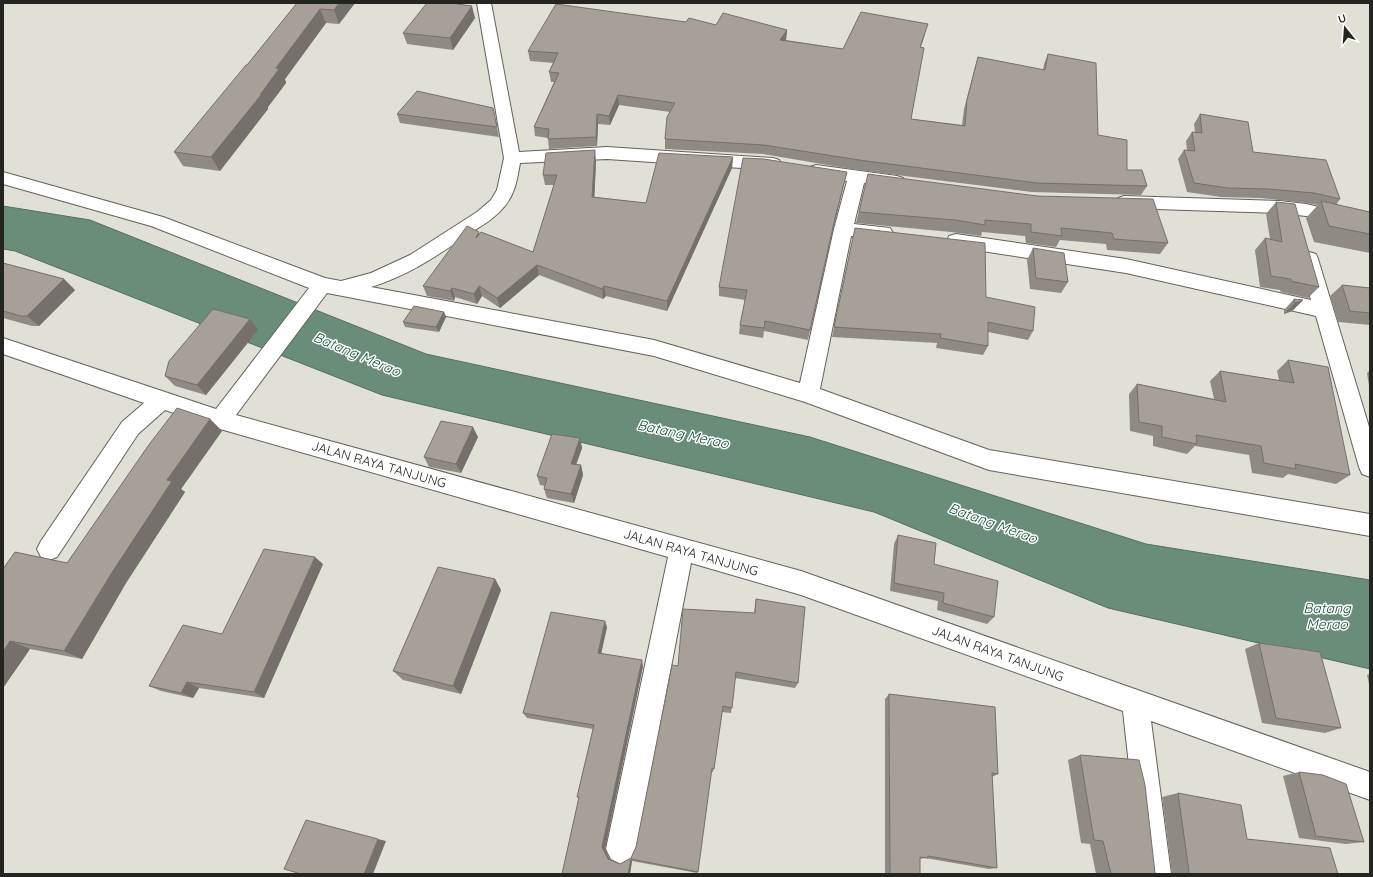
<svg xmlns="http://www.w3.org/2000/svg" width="1373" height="877" font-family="Quicksand,sans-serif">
<rect width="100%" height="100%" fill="#e1e0d6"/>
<path fill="#6a8d7a" stroke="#556e5f" d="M3 206 90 220 426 354 810 437 1146 544 1370 580V669L1108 608 874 512 382 395 15 251 3 249Z"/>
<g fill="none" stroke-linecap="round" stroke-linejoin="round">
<defs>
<path id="minor" d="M477 3H491L519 152 607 147 773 158 779 160 782 164 779 168 773 170 607 159 520 163C517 180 515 195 503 208 494 219 481 226 469 234 438 255 408 276 371 287L654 340 800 383 834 229 847 181 810 175 807 171 810 167 816 165 897 176 903 178 906 182 903 186 897 188 864 183 854 224 890 228 893 233 890 238 884 239 851 236 820 389 989 450 1370 514V536L989 470 805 402 654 356 327 293 236 415 801 571 1370 772V800L1151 721 1171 874H1141L1123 711 801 595 691 563 636 849 631 859 621 864 611 859 606 849 668 557 220 429 165 410 138 434 57 557 49 560 41 557 37 549 41 541 122 422 144 403 3 354V338L216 409 309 288 151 226 3 184V172L163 217 325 278 341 281 371 273 410 255 477 212 491 200 497 190 504 158Z
M1124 196 1280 201 1306 204 1370 219V231L1306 216 1280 213 1124 208 1118 206 1115 202 1118 198Z
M956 234 1126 259 1311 300 1300 259 1302 254 1309 252 1316 254 1318 259 1370 430V477L1362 474 1359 467 1316 316 1126 273 949 246 947 241 949 236Z"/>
</defs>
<use href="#minor" stroke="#63625a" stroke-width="2"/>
<use href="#minor" fill="#fff" fill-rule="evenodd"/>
</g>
<path fill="#908a84" d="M297 3H355L339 24 326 23 285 79 286 83 268 107V109L220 171 183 166 174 152 247 65Z
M460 5 475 18 453 50 407 44 403 33Z
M716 25 787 30 786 40 843 49 925 34 921 47 911 119 962 125 964 109 975 67 978 57 1043 70 1044 64 1048 54 1098 135 1127 170 1147 186 1141 195 1032 192 857 170 763 154 665 149V139L670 112 619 105 610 125 598 124 597 146 549 149 548 138 535 136 534 127 554 82H551L549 72 554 63 530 61 528 51Z
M397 114 495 117 499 137 400 123Z
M1200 114 1253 152 1340 199 1336 205 1370 212V253L1314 242 1306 218 1318 205 1306 203 1261 198 1221 197 1187 192 1178 159 1184 150H1187L1186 141 1192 132H1195L1194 124Z
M733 157 732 168 667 311 606 296 603 299 539 275 500 308 482 296 477 304 455 297 454 301 427 296 423 286 479 232V234L533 252 554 185H545L543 175 596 161 594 197 646 203Z
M847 172 833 229 808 340 764 331 763 338 739 334 740 325 745 300 719 296V287Z
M868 174 1168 243 1160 254 1107 250 1106 244 1060 240 1056 247 1026 243 1025 236 982 232 981 236 951 232 856 223Z
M1276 202 1319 287 1308 298 1281 292 1280 290 1260 287 1255 250 1265 238 1270 239 1266 214Z
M855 228 1033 331 1028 340 988 332V346L983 355 936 348 937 343 832 337Z
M1033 248 1068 282 1061 293 1030 289 1027 260Z
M3 263 64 279 75 290 39 326H32L3 318Z
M1342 285 1370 288V325L1338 322 1330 296Z
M1294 299 1303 300 1292 311 1284 314V310Z
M444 312 446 317 439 332 405 327 403 322Z
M258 330 206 395 175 386 165 376Z
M1288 360 1350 475 1336 484 1288 474 1283 478 1252 473 1249 455 1195 446 1187 454 1153 446V436L1130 431 1129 394 1137 384 1214 399 1210 381 1220 371 1279 380 1277 371Z
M1370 370V392L1367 373Z
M210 419 222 431 181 489 185 492 126 583 82 659 30 649 3 688 15 552 67 563Z
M478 437 461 473 429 467 424 457Z
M580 438 582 448 576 465H581L583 475 574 503 547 498 544 489 545 486 540 485 537 476Z
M898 535 934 564 994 617 987 624 937 610 938 601 890 591 894 544Z
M323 564 264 698 199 688 193 698 161 691 149 686 222 634Z
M495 579 501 590 461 694 403 680 393 671Z
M756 599 798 683 795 688 735 678 731 713 722 712 713 772H711L697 873 632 861 630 874H562L579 799 577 797 593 729 527 718 523 713 607 627 601 653 643 666 605 849 610 859 620 864 631 858 636 847 678 666 754 613Z
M1259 643 1341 728 1325 733 1262 723 1245 649Z
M1370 674V688L1367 675Z
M889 694 998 774 992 777 997 868 989 869 925 858 920 859V874H885V699Z
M1080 755 1155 873 1157 874H1172L1162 797 1178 793 1247 839 1338 874H1096L1090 844 1081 843 1068 760Z
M1299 772 1364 842 1346 844 1299 838 1283 776Z"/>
<path fill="#75706b" d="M339 3H355L339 24 334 10Z
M472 6 475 18 453 50 450 38Z
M320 9 326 23 285 79 286 83 268 107V109L220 171 211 157 260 95 276 68Z
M787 30 786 40 779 49 780 40Z
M618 95 619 105 610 125 609 116Z
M597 114 598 124 597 146 596 137Z
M595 150 596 161 594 207 592 197Z
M733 157 732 168 667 311V301Z
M847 172 833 229 808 340 835 218Z
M537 265 539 275 500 308 497 298Z
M64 279 75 290 39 326 27 316Z
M479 286 482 296 477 304 474 294Z
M604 286 606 296 603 299 602 289Z
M452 288 455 297 454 301 450 291Z
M1303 300 1292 311 1284 314 1295 303Z
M444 312 446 317 439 332 436 327Z
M250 319 258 330 206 395 197 385Z
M210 419 222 431 181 489 185 492 126 583 82 659 64 651 167 480Z
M473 427 478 437 461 473 456 464Z
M580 438 582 448 573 473 571 464Z
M581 465 583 475 574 503 571 494Z
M315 557 323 564 264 698 254 692Z
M495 579 501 590 461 694 453 686Z
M605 621 607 627 600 659 598 653Z
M10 641 30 649 3 688V652Z
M642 660 643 666 605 849 610 860 608 859 602 847Z
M187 682 199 688 193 698 181 693Z
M378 839 386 841 373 874H364Z
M631 859 632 861 630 874H628Z"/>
<path fill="#a7a099" stroke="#75706b" d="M297 3H339L334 10 320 9 276 68 279 69 260 95H261L211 157 174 152 246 65H247Z
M427 3H457V4L472 6 450 38 403 33Z
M556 4 686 22 689 18 716 25 723 13 787 30 780 40 843 49 861 12 928 24 920 47 924 48 911 119 965 126 967 100 978 57 1045 70 1048 54 1096 63 1098 135 1127 140V170H1142L1147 186 1037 183 859 160 764 145 665 139 667 117 675 103 618 95 609 116 597 114 596 137 548 139 549 129 534 127 559 73 549 72 558 53 528 51Z
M417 91 493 108 497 127 397 114Z
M1200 114 1248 122 1253 152 1326 160 1340 199 1314 193 1268 189 1228 188 1194 183 1184 150 1195 151 1192 132 1202 133Z
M595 150 592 197 646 203 659 153 733 157 667 301 604 286 602 289 537 265 497 298 479 286 474 294 452 288 450 291 423 286 467 226 479 232 476 238 481 232 533 252 557 175H543L546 153Z
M743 158 764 159 847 172 835 218 810 330 765 321 764 328 740 325 747 290 719 287Z
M868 174 1037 196 1153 199 1168 243 1114 239 1112 233 1061 228 1062 236 1031 232V224L985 220V225L955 220 859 212Z
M1321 201 1370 212V234L1329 226Z
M1276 202 1295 204 1319 287 1291 281V279L1271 276 1265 238 1282 242Z
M855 228 985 243 986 297 1035 307 1033 331 988 322V346L940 338 941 334 834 327Z
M1033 248 1064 253 1068 282 1036 278Z
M3 263 64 279 27 316H21L3 311Z
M1342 285 1370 288V313L1350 311Z
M1294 299 1303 300 1295 303Z
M414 306 444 312 436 327 403 322Z
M213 309 250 319 197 385 165 376 169 361Z
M1288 360 1328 367 1350 475 1295 464 1296 469 1264 463 1261 446 1196 435 1197 444 1162 437V426L1139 422 1137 384 1226 402 1220 371 1294 383Z
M177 408 210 419 167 480 172 481 111 574 64 651 10 641 3 652V569L15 552 67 563 148 446Z
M441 421 473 427 456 464 424 457Z
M552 434 580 438 571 464 581 465 571 494 544 489 547 478 537 476Z
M898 535 936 543 934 564 998 581 994 617 943 603 944 593 894 583Z
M264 549 315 557 254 692 187 682 181 693 149 686 183 625 222 634Z
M438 567 495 579 453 686 393 671Z
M756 599 805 607 798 683 736 672 732 708 723 706 714 769 712 768 698 872 631 859 628 874H562L579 797H577L594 725 523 713 551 612 605 621 598 653 642 660 602 847 608 859 620 864 631 858 636 847 672 665 678 666 683 609 755 613Z
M1259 643 1320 652 1341 728 1276 718Z
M889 694 995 707 998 774 992 773 997 868 928 856V858L920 857V874H890Z
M1080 755 1139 760 1145 785 1155 873 1157 874H1188L1189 872 1178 793 1241 805 1247 839 1330 848 1338 874H1111L1103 841 1094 840Z
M1299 772 1323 775 1346 784 1364 842 1316 836Z
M306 820 378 839 364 874H301L284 869Z"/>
<g text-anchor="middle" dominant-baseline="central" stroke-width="3" stroke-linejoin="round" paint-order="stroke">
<g font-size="13" fill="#242420" stroke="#fff">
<text transform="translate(379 464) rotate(16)">JALAN RAYA TANJUNG</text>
<text transform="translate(691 552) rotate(16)">JALAN RAYA TANJUNG</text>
<text transform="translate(998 653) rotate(20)">JALAN RAYA TANJUNG</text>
</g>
<g font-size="14" font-style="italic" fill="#125237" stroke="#fff">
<text transform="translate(357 354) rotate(23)">Batang Merao</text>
<text transform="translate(683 434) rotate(12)">Batang Merao</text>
<text transform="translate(993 523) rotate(20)">Batang Merao</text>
<text x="1327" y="608">Batang<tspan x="1327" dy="16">Merao</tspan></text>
</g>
</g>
<rect width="1373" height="877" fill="none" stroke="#242420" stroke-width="8"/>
<g transform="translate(1345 28) rotate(343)" stroke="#ffffff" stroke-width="3" paint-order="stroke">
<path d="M0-3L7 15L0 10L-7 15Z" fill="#242420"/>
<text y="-6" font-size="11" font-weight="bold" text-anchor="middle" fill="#242420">U</text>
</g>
</svg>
